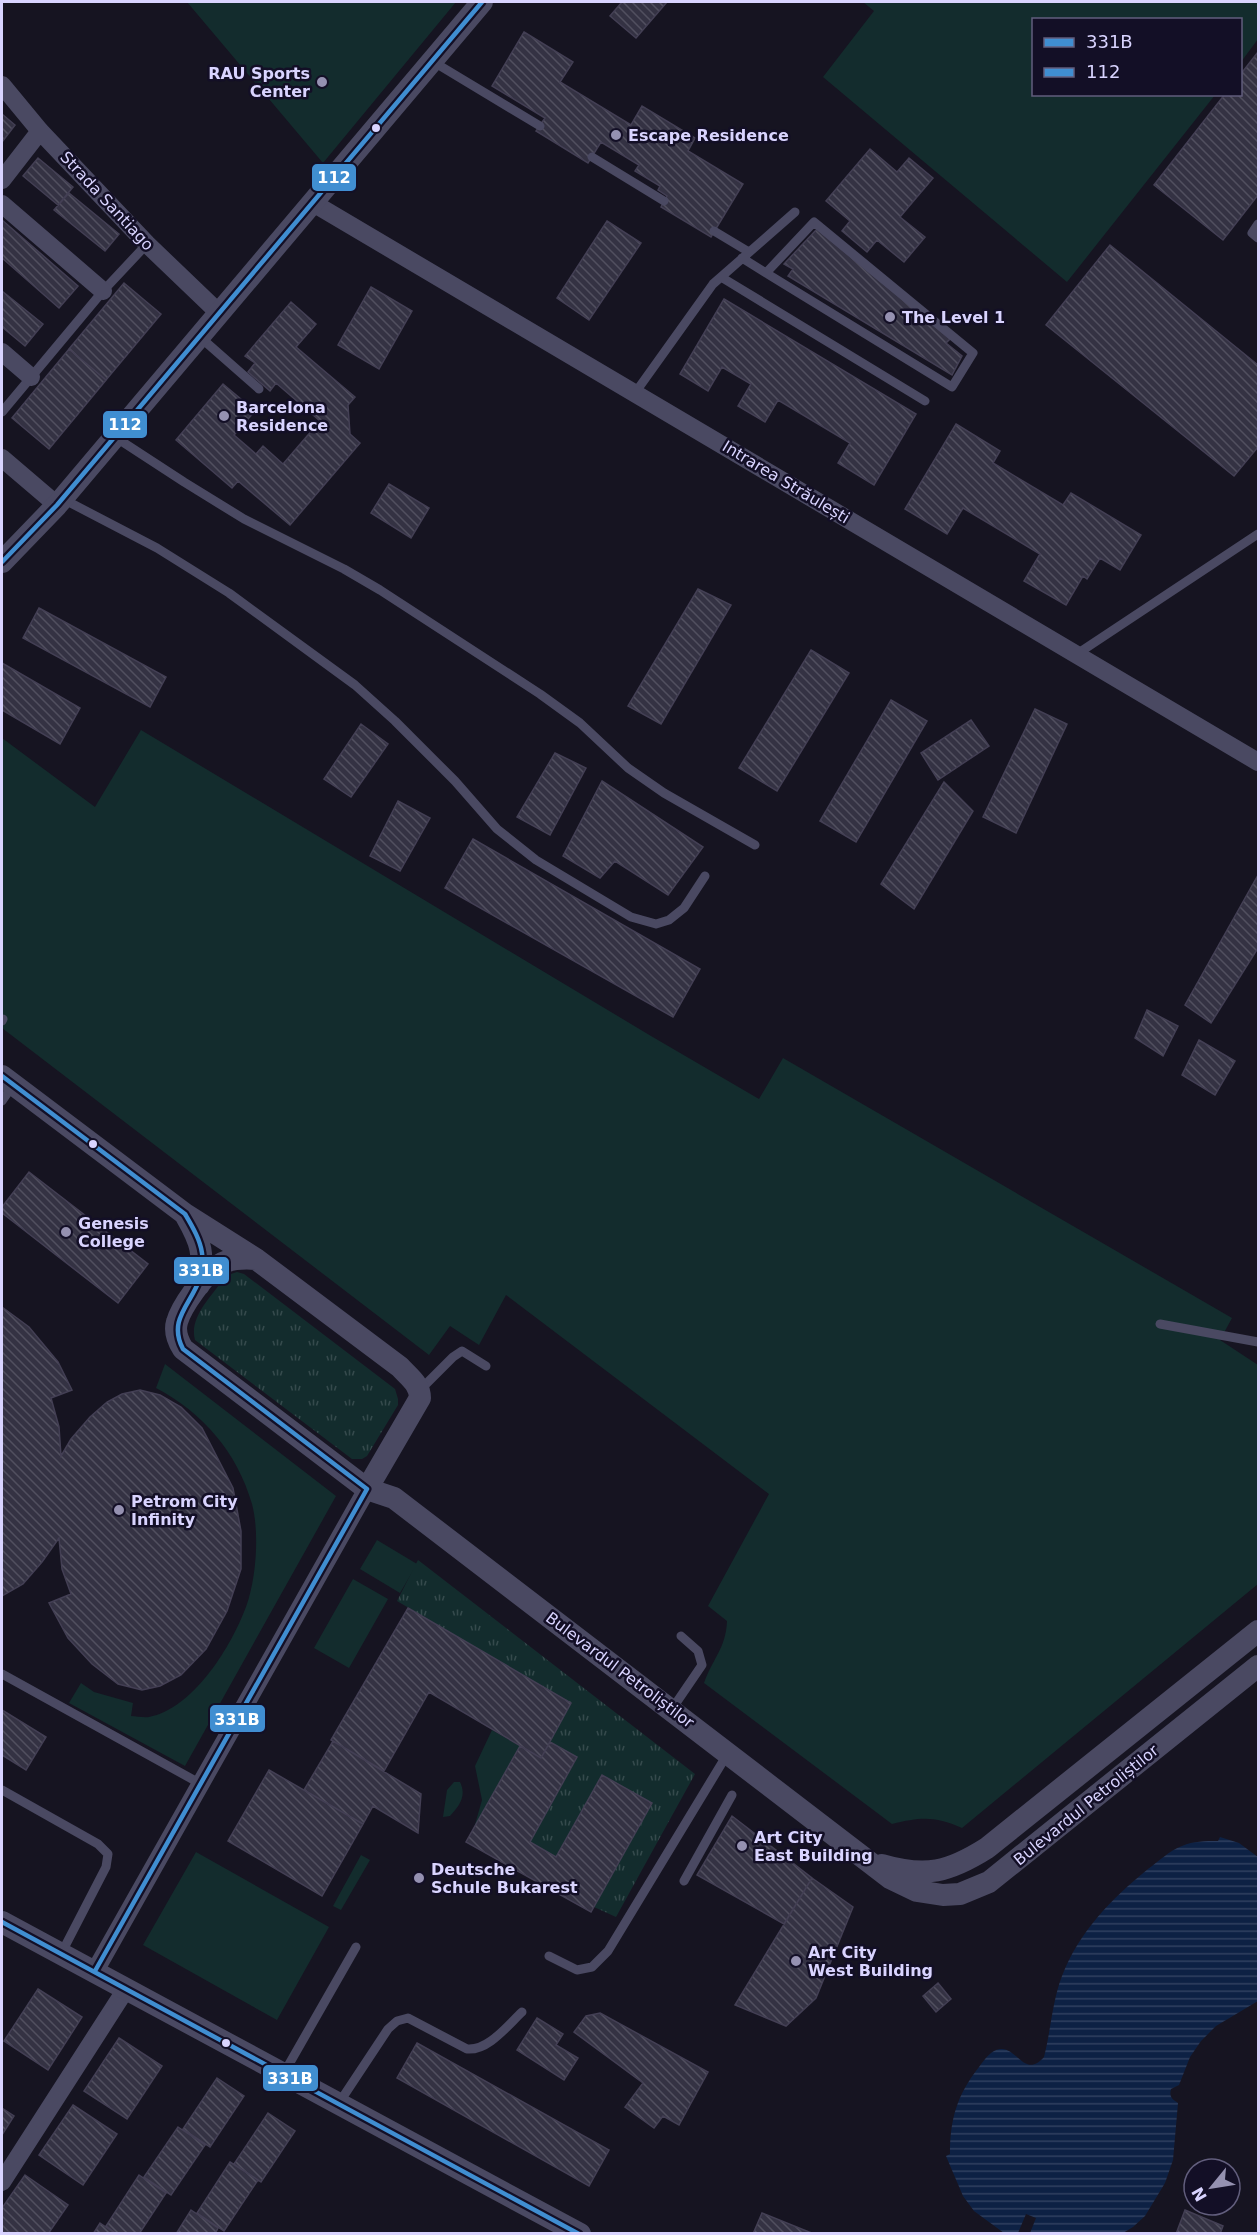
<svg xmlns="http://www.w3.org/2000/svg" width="1260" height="2235" font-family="'DejaVu Sans',sans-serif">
<defs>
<pattern id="park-tufts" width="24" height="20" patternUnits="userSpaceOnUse" patternTransform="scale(1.5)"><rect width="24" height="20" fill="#132c2d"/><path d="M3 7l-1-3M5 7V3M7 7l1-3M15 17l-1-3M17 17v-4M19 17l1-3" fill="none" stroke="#354a4c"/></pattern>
<pattern id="water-rules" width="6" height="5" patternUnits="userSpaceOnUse" patternTransform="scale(1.5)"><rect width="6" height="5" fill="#0d2144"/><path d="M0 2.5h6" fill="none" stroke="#304060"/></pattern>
<pattern id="building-back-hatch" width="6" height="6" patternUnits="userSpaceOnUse" patternTransform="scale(1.5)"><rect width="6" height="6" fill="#343243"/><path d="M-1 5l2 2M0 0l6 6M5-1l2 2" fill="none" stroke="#514f5f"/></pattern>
</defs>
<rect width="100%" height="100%" fill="#161421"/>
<path fill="#132c2d" d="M187 2H456L323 163Z
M863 2H1258V39L1241 62 1240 20H1034V94L1215 95 1067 282 823 77 874 11Z
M141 730 651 1036 759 1099 783 1058 1232 1318 1220 1340 1258 1365V1584L962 1828C935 1816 921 1817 892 1824L704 1683C713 1658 726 1648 727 1621L708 1606 769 1494 506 1295 479 1345 450 1326 429 1355 2 1028V738L95 807Z
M165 1364 336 1496 185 1766 69 1703 81 1683 94 1692 133 1703 131 1716C136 1716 144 1718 149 1717 192 1709 229 1650 244 1612 256 1584 260 1534 252 1504 237 1452 203 1413 156 1388Z
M377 1540 417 1564 400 1593 360 1569Z
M353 1579 388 1599 349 1668 314 1648Z
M492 1730 520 1746 474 1828 482 1800 475 1766Z
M454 1782H460C467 1796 459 1806 450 1816L443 1817 447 1790Z
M196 1852 329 1927 277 2020 143 1945Z
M361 1855 370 1860 341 1910 333 1906Z"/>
<path fill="url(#park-tufts)" d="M237 1272 244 1274 395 1389 398 1399V1405L367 1456 362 1459H352L195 1340C189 1318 210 1298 222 1281L228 1275Z
M418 1560 695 1774 616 1917 594 1907 652 1803 602 1775 556 1857 530 1842 577 1758 550 1742 570 1703 397 1601Z"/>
<path fill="url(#water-rules)" d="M1220 1837 1239 1843 1258 1857V2001L1216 2026 1201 2041 1190 2057 1179 2085 1171 2089C1169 2097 1172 2099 1178 2103L1173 2160 1165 2183 1145 2216 1133 2227 1123 2233H1030L1036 2218 1026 2214 1018 2233H1004L974 2211 963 2196 946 2156 950 2154C950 2119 957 2095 979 2067 984 2060 991 2050 1000 2049 1017 2047 1025 2079 1044 2057 1051 2030 1052 2002 1062 1976 1079 1932 1111 1899 1148 1869 1159 1861 1169 1851 1182 1846 1194 1841 1205 1841 1218 1841Z"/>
<path fill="url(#building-back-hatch)" stroke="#433f54" stroke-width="1.5" d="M622 2H667L636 38 610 16Z
M524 32 573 62 560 82 631 125 642 106 695 138 688 151 743 184 711 237 661 207 667 196 658 190 660 186 635 171 639 165 601 142 588 163 536 131 545 118 492 86Z
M1258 52V195L1223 240 1154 185 1225 94H1240V75Z
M2 114 15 125 2 142Z
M870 149 897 172 909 158 933 178 900 217 925 237 904 262 877 240 867 252 842 231 850 221 826 201Z
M38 158 73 187 58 205 23 176Z
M69 193 119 234 105 251 54 210Z
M2 220 78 286 59 308 2 258Z
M607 221 641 243 589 320 557 298Z
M817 229 950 339 946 343 962 356 952 375 788 276 793 269 784 264Z
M1110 245 1258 365V447L1234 476 1046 325Z
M124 283 161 314 106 380 69 349Z
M371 287 412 311 379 369 338 345Z
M2 291 43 324 25 346 2 327Z
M724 299 916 414 874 485 838 463 850 443 778 400 765 422 738 406 751 384 722 367 708 391 680 374Z
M291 302 316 324 296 347 355 397 348 405 350 434 360 443 290 525 238 481 232 488 176 440 223 384 255 411 234 435 256 454 263 446 283 464 320 421 276 383 270 391 248 372 255 363 245 356Z
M69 349 106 380 49 449 12 418Z
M956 424 1000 451 993 463 1063 505 1071 493 1141 535 1120 570 1100 558 1087 579 1083 576 1066 605 1024 581 1040 554 963 508 947 534 905 509Z
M389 484 429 508 411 538 371 513Z
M698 589 731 605 661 724 628 706Z
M39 608 166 677 150 707 23 638Z
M811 650 849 673 777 791 739 768Z
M2 663 80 708 60 744 2 710Z
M891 700 927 721 856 842 820 821Z
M1035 709 1067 724 1016 833 983 817Z
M971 720 989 746 938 780 921 753Z
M361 724 388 744 351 797 324 779Z
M555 753 586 768 550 835 517 817Z
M602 781 703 847 668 895 615 861 600 878 563 856Z
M944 782 973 811 914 909 881 884Z
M398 801 430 818 400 871 370 856Z
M473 839 700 969 673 1017 445 888Z
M1258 875V948L1211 1023 1185 1005Z
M1147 1010 1178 1026 1163 1056 1135 1038Z
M1199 1040 1235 1061 1215 1095 1182 1075Z
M29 1172 148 1264 118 1303 2 1213V1207Z
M2 1307 29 1327 58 1362 72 1390 51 1398 59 1427 61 1456 71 1439 90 1417 107 1402 122 1394 140 1390 160 1395 181 1407 202 1428 233 1488 241 1531V1569L227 1611 206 1649 181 1675 160 1686 142 1690 118 1684 92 1664 68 1638 49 1603 71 1594 62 1569 59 1538 42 1562 23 1584 2 1596Z
M408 1608 571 1703 541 1758 429 1692 384 1771 331 1740Z
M2 1710 46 1737 26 1770 2 1755Z
M333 1741 421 1794 418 1833 373 1806 363 1824 304 1790Z
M550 1742 577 1757 530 1842 556 1857 602 1775 652 1803 591 1912 466 1842 520 1746 541 1758Z
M269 1770 363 1824 322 1896 228 1841Z
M732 1816 812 1878 784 1924 697 1875Z
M812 1878 853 1907 816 1998 786 2026 735 2005Z
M938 1983 951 1999 936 2012 923 1996Z
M38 1989 82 2017 48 2070 4 2041Z
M600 2013 708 2072 679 2125 663 2116 654 2128 625 2107 643 2083 574 2032 586 2016Z
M537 2018 563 2034 556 2045 578 2058 564 2080 517 2050Z
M119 2038 162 2066 127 2119 84 2091Z
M417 2043 609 2150 589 2186 397 2078Z
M217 2078 244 2096 210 2147 183 2129Z
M73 2105 117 2134 83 2185 39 2155Z
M2 2108 14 2116 2 2135Z
M268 2113 295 2131 261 2182 234 2164Z
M178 2127 205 2145 171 2195 144 2177Z
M230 2162 258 2180 224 2231 197 2213Z
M25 2175 68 2205 48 2234 2 2232V2208Z
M139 2175 166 2193 139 2234H117L106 2226Z
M191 2210 218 2228 215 2234H176Z
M1185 2210 1223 2226 1220 2234H1176Z
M762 2213 814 2234H753Z
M100 2223 116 2234H93Z"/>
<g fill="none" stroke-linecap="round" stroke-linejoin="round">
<path stroke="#4a4962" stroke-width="9" d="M432 61 540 126
M592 157 664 201
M1258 224 1252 233 1258 238
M714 231 749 252
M742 258 766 273 952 387 973 353 814 222 766 273
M721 277 925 401
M200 337 259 389
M635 393 713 284 795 212
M2 412 103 291 147 244
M115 437 184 482 244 519 344 569 380 590 540 694 580 723 628 768 664 793 755 845
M63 499 157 548 229 593 355 685 395 721 455 781 497 829 536 860 631 917 656 924 669 920 684 908 705 876
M1077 654 1258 534
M2 1021 3 1019
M2 1101 13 1085
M1160 1324 1258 1342
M420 1390 453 1357 462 1351 486 1366
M2 1674 201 1784
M672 1709 702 1665 698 1651 681 1636
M2 1790 98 1844 108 1854 106 1867 61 1954
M684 1881 732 1795
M549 1956 577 1970 592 1967 608 1951 728 1753
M284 2073 356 1947
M339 2103 388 2029 397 2021 408 2018 467 2049C488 2051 507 2026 522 2012"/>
<path stroke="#4a4962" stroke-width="18" d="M2 85 40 131 147 244 219 313
M2 180 40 131
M313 203 1258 762
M2 204 103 291
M2 352 31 377
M2 458 57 505
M95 1971 367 1489
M2 2182 126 1989"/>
<path stroke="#4a4962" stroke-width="22" d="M2 562 57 505 482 2
M2 1076 185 1214 256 1259 400 1367C409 1377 420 1384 420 1398L367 1489
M186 1216C202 1244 204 1253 199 1285
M256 1259C243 1258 230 1258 219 1265 205 1273 181 1307 177 1322 174 1332 178 1341 183 1349L367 1489 394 1498 890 1878 917 1891 943 1895 960 1894 989 1882 1258 1666
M882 1865C926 1878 949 1872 987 1848L1258 1631
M2 1922 580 2234"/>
<defs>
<path id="bus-1" d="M2 1076 185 1214C192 1226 200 1239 202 1253 208 1297 163 1311 183 1349L367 1489 95 1971
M2 1922 579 2234"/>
<path id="bus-2" d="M2 562 57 505 482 2"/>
</defs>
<use href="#bus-1" stroke="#130f26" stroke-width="9"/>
<use href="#bus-2" stroke="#130f26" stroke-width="9"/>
<use href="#bus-1" stroke="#408ed1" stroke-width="4.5"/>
<use href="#bus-2" stroke="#408ed1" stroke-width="4.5"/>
</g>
<g fill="#9591b1" stroke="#130f26" stroke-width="2">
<circle cx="322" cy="82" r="6"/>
<circle cx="616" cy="135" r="6"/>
<circle cx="890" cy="317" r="6"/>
<circle cx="224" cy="416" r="6"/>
<circle cx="66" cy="1232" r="6"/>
<circle cx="119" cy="1510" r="6"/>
<circle cx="742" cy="1846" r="6"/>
<circle cx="419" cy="1878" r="6"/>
<circle cx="796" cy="1961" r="6"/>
</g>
<g fill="#d9d4ff" stroke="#130f26" stroke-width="2">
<circle cx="376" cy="128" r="5"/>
<circle cx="93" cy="1144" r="5"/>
<circle cx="226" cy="2043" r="5"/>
</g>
<g text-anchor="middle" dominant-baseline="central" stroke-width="5" stroke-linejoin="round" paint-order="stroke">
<g font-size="16" font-weight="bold" fill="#d9d4ff" stroke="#130f26" text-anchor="start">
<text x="310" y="73" text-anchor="end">RAU Sports<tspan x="310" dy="18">Center</tspan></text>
<text x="628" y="135">Escape Residence</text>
<text x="902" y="317">The Level 1</text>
<text x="236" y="407">Barcelona<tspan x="236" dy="18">Residence</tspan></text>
<text x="78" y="1223">Genesis<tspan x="78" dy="18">College</tspan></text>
<text x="131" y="1501">Petrom City<tspan x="131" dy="18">Infinity</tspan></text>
<text x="754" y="1837">Art City<tspan x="754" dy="18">East Building</tspan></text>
<text x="431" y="1869">Deutsche<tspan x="431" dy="18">Schule Bukarest</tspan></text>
<text x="808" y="1952">Art City<tspan x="808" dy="18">West Building</tspan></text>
</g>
<g font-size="16" fill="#d9d4ff" stroke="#130f26">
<text transform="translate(107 201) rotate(47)">Strada Santiago</text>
<text transform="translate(786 482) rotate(31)">Intrarea Străulești</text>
<text transform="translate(620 1670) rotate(37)">Bulevardul Petroliștilor</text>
<text transform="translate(1086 1805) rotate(-39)">Bulevardul Petroliștilor</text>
</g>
</g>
<g stroke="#130f26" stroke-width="2">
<rect x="311" y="163" width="46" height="29" rx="6" fill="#408ed1"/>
<rect x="102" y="410" width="46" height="29" rx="6" fill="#408ed1"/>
<rect x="173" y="1256" width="57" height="29" rx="6" fill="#408ed1"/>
<rect x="209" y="1704" width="57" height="29" rx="6" fill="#408ed1"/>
<rect x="262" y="2064" width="57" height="28" rx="6" fill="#408ed1"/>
</g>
<g font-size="16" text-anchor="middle" font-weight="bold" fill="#fff">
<text x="334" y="183">112</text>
<text x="125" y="430">112</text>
<text x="201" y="1276">331B</text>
<text x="237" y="1725">331B</text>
<text x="290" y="2084">331B</text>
</g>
<rect width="1260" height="2235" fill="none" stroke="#d9d4ff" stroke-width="6"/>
<rect x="1032" y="18" width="210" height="78" fill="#130f26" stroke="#625e7d" stroke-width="1.5"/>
<rect x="1044" y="38" width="30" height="9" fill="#408ed1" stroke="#625e7d" stroke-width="1.5"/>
<text x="1086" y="48" font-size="18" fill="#d9d4ff">331B</text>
<rect x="1044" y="68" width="30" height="9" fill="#408ed1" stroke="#625e7d" stroke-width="1.5"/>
<text x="1086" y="78" font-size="18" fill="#d9d4ff">112</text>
<g transform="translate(1212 2187) rotate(240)"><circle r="28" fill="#130f26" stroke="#625e7d" stroke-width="1.5"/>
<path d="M0-4.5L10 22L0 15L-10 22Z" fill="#9591b1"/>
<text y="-9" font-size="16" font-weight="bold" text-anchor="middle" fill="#d9d4ff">N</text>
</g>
</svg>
